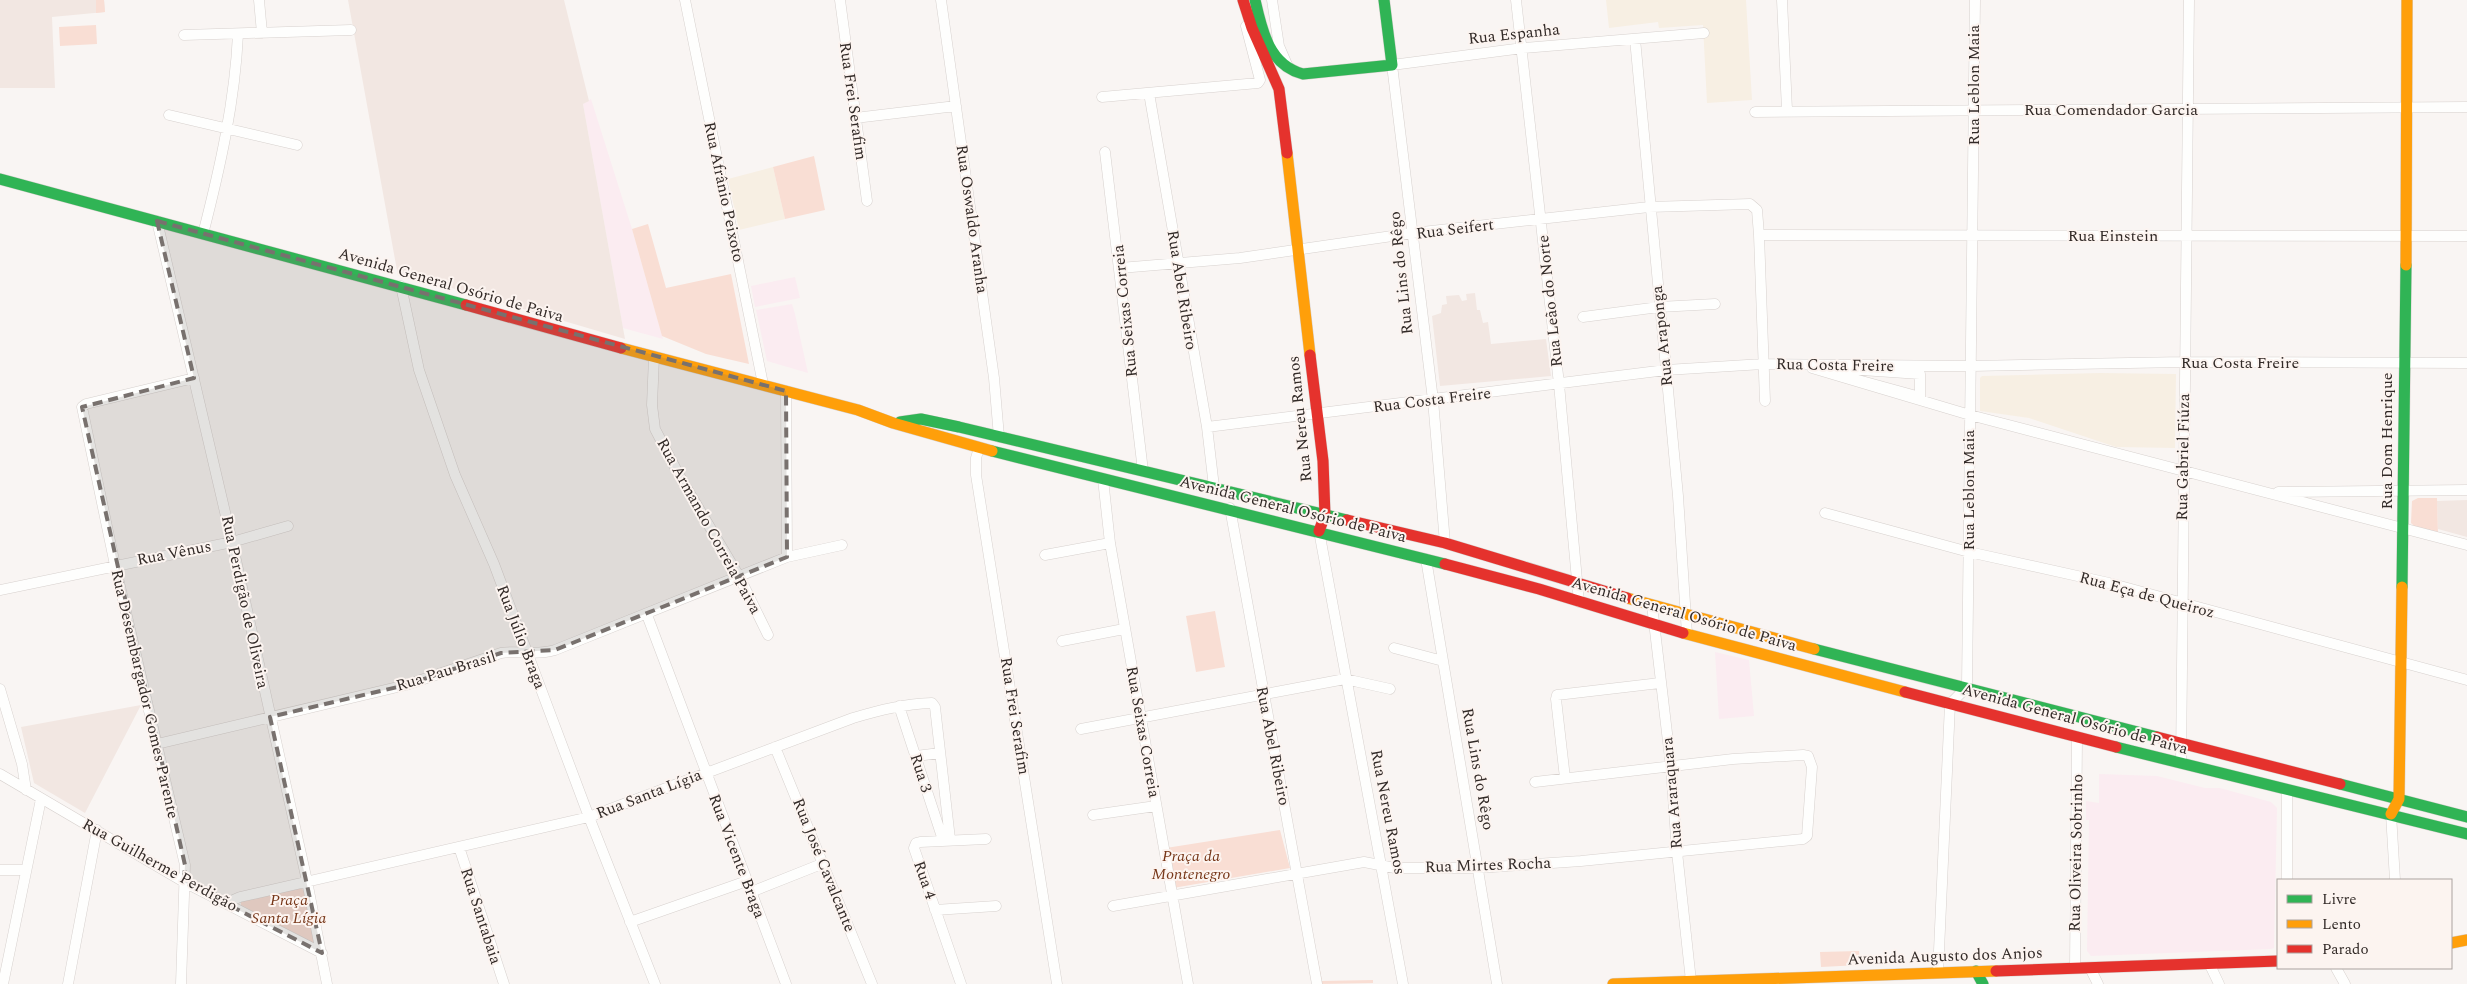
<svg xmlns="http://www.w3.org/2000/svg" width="2467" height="984" font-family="Spectral,serif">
<rect width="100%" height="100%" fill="#f9f5f3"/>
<path fill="#fbecf1" d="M591 99 632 229 663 339 623 328 583 104Z
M795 277 800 298 755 307 751 286Z
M792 304 795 314 808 373 767 361 756 310Z
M1715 652 1749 660 1754 716 1719 719Z
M2099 774 2157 776 2205 788H2220L2271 802 2277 808 2274 948 2271 949 2091 956 2087 951 2089 820H2086V801L2099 803Z"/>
<path fill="#f2e7e2" d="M0 0H104L105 12 52 17 55 88H0Z
M348 0H564L589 101 583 104 625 339 452 288 398 276Z
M1475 293 1477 310H1480L1483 323 1488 322 1491 344 1546 339 1551 376 1440 386 1432 316 1441 313 1442 305 1447 304 1446 296 1459 295 1462 301 1467 300 1466 294Z
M2467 500V537L2438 529 2437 501Z
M141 705 85 813 34 783 21 727Z"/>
<path fill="#f7efe3" d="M1606 0H1746L1752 100 1707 103 1703 25 1659 28 1658 22 1609 28Z
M773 167 785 219 739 230 728 179Z
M2100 373 2176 374 2175 448 2116 447 2029 418 1980 411V378L1982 376Z"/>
<path fill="#f9ded4" d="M96 0H104L105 12 96 13Z
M96 25 97 44 60 46 59 27Z
M814 156 825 210 785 219 773 167Z
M648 224 666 288 731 274 749 364 706 354 662 336 632 229Z
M2418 498H2437L2438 533 2414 526 2411 523 2412 501Z
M1215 611 1225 667 1196 672 1186 616Z
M1280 830 1290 868 1173 888 1166 848Z
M300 888 304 890 317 946 241 905V901Z
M1315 945 1322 981 1373 980V983L1320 984Z
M1859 951 1860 965 1821 967 1820 952Z"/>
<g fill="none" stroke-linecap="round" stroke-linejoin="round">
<defs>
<path id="street" d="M259 0 262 33
M685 0 763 384
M840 0 867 201
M941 0 994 378 999 437
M1272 0 1279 46 1288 67
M1516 0 1559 384 1579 602
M1782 0 1787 110
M184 35 351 30
M1635 39 1678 496 1687 634
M1149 93 1207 427 1214 487
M1102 97 1258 83 1260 80 1246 26
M1755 112 2467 107
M169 115 297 145
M855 118 956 106
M1105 152 1143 471
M157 221 232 542 307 881 327 984
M203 234C220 168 235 101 238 34
M1759 235 2467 236
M1120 268 1240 258 1413 233 1649 207 1750 204 1757 210 1759 235 1765 401
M401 286 419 370 455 475 494 564 589 817 655 984
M1583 317 1659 307 1715 304
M654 357 652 405 655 429 679 475 740 578 768 635
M1812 368 1970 415 2467 545
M1847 369 1920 374V397L1847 377 1843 373Z
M786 391 787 557
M1207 427 1666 370 1763 364 1971 366 2184 362 2467 363
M979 448 976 458V475L1057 984
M1103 479 1110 543 1188 984
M2278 492 2467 490
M1230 508 1317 984
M1825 513 1969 552 2109 583 2467 680
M1319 531 1403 984
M1445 543 1433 400 1392 65 1523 48 1704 33
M1045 555 1110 543
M1426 559 1497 984
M0 590 232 542 288 526
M1652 605 1671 767 1677 852 1691 981
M647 615 786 984
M1062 641 1124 629
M1394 648 1443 661
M0 689 22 764 26 790
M899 706 943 840
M1081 729 1345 679 1390 689
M157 744 406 685 501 653C520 650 536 656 555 650L787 557 842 545
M775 747 872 984
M916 756 940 753
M2181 763 2189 0
M0 774 184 882 322 953
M1565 778 1556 699 1557 695 1660 683
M2391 814 2395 880
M1093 815 1156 806
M459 847 504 984
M0 870H24
M2287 880V790
M751 892 824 863
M226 903 240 897 589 817 853 718C880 710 904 704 932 703L935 707 950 839
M1113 906 1364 862 1395 868H1478L1581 861 1803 839 1807 836 1812 767 1808 756 1803 755 1733 759 1535 782
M935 910 996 906
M630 922 747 881
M2209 963 2219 984
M2075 968 2077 738
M2090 968 2098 984
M2336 968 2345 984
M1938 973 1950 704 1967 687 1975 0
M3 984 41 799
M68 984 97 830
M181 984 185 865 115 565 82 407 86 404 194 378
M961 984 914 848 916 843 920 842 986 839"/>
<path id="fast" d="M1255 0C1262 31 1269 65 1303 74L1392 65 1384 0
M0 179 466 305
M900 422 921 419 959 427 1347 520
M992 451 1445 564
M2402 587 2406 265
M1814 649 2157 737
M2116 747 2467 834
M2340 784 2467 817
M1976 971 1983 984"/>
<path id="slow" d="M1287 153 1310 355
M2406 265 2407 0
M621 348 858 410 893 423 992 451
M1627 598 1814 649
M1683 633 1905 692
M2391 814 2399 799 2402 587
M2451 943 2467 940
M1613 984 1996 971"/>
<path id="jam" d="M1243 0 1252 28 1279 89 1287 153
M466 305 621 348
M1310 355 1323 461 1325 515 1319 531
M1347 520 1445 543 1627 598
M1445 564 1539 589 1683 633
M1905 692 2116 747
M2157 737 2340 784
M1996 971 2278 961"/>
</defs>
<use href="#street" stroke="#d7d1ce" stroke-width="11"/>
<use href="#fast" stroke="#d7d1ce" stroke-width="12"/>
<use href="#slow" stroke="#d7d1ce" stroke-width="12"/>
<use href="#jam" stroke="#d7d1ce" stroke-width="12"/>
<use href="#street" stroke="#fefefd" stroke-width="10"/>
<use href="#fast" stroke="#30b455" stroke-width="11"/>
<use href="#slow" stroke="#ff9f0a" stroke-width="11"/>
<use href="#jam" stroke="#e5322d" stroke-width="11"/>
</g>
<path fill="#78716e" fill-opacity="0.2" stroke="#78716e" stroke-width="4" stroke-dasharray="10 6" stroke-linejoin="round" d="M157 221 786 391 787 557 555 650 501 653 406 685 270 717 322 953 184 882 185 865 82 407 194 378Z"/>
<g text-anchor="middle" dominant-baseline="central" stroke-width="4" stroke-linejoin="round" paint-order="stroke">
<g font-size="16" fill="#322a27" stroke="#fcf4f0">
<text transform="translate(1514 34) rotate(-6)">Rua Espanha</text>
<text transform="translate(1974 85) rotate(-90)">Rua Leblon Maia</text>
<text transform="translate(853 101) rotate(82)">Rua Frei Serafim</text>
<text x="2111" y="110">Rua Comendador Garcia</text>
<text transform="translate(724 192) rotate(78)">Rua Afrânio Peixoto</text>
<text transform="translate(972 219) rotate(82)">Rua Oswaldo Aranha</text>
<text transform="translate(1455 229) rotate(-7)">Rua Seifert</text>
<text x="2113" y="236">Rua Einstein</text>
<text transform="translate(1401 273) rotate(-96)">Rua Lins do Rêgo</text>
<text transform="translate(451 285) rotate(16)">Avenida General Osório de Paiva</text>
<text transform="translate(1182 290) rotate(81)">Rua Abel Ribeiro</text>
<text transform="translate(1550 301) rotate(-96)">Rua Leão do Norte</text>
<text transform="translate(1125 311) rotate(-96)">Rua Seixas Correia</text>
<text transform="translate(1662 336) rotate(-96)">Rua Araponga</text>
<text x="2240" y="363">Rua Costa Freire</text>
<text transform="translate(1835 365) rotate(1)">Rua Costa Freire</text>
<text transform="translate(1432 400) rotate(-7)">Rua Costa Freire</text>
<text transform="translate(1300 419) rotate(-96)">Rua Nereu Ramos</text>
<text transform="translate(2387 441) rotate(-90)">Rua Dom Henrique</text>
<text transform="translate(2183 457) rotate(-89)">Rua Gabriel Fiúza</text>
<text transform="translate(1969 490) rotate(-90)">Rua Leblon Maia</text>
<text transform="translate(1293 509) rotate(14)">Avenida General Osório de Paiva</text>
<text transform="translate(709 526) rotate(61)">Rua Armando Correia Paiva</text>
<text transform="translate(174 553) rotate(-11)">Rua Vênus</text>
<text transform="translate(2147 595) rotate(15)">Rua Eça de Queiroz</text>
<text transform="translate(245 602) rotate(78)">Rua Perdigão de Oliveira</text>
<text transform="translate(1684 614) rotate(16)">Avenida General Osório de Paiva</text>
<text transform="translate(521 637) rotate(69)">Rua Júlio Braga</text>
<text transform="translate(446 671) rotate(-17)">Rua Pau Brasil</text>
<text transform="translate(145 694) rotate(77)">Rua Desembargador Gomes Parente</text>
<text transform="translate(1015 716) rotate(81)">Rua Frei Serafim</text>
<text transform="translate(2075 719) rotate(15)">Avenida General Osório de Paiva</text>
<text transform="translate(1143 732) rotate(80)">Rua Seixas Correia</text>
<text transform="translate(1273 746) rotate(79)">Rua Abel Ribeiro</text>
<text transform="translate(1478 769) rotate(80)">Rua Lins do Rêgo</text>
<text transform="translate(921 773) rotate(72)">Rua 3</text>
<text transform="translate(1672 793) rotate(-95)">Rua Araraquara</text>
<text transform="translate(649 794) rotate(-21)">Rua Santa Lígia</text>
<text transform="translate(1388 812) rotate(79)">Rua Nereu Ramos</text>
<text transform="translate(2076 853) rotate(-89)">Rua Oliveira Sobrinho</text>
<text transform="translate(737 856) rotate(69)">Rua Vicente Braga</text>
<text transform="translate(160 865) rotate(29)">Rua Guilherme Perdigão</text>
<text transform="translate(824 865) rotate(68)">Rua José Cavalcante</text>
<text transform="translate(1488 865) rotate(-2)">Rua Mirtes Rocha</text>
<text transform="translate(925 880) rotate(71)">Rua 4</text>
<text transform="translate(481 916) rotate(72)">Rua Santabaia</text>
<text transform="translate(1945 956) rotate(-2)">Avenida Augusto dos Anjos</text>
</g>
<g font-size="16" font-style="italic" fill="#773719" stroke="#fcf4f0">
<text x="1191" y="856">Praça da<tspan x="1191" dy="18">Montenegro</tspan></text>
<text x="289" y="900">Praça<tspan x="289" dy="18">Santa Lígia</tspan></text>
</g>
</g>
<rect x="2277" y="879" width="175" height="90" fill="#fcf4f0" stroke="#aba3a0"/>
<rect x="2287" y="895" width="25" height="8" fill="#30b455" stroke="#aba3a0"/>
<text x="2322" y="904" font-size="15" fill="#322a27">Livre</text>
<rect x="2287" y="920" width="25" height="8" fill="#ff9f0a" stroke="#aba3a0"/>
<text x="2322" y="929" font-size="15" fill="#322a27">Lento</text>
<rect x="2287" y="945" width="25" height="8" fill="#e5322d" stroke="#aba3a0"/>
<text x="2322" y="954" font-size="15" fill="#322a27">Parado</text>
</svg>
